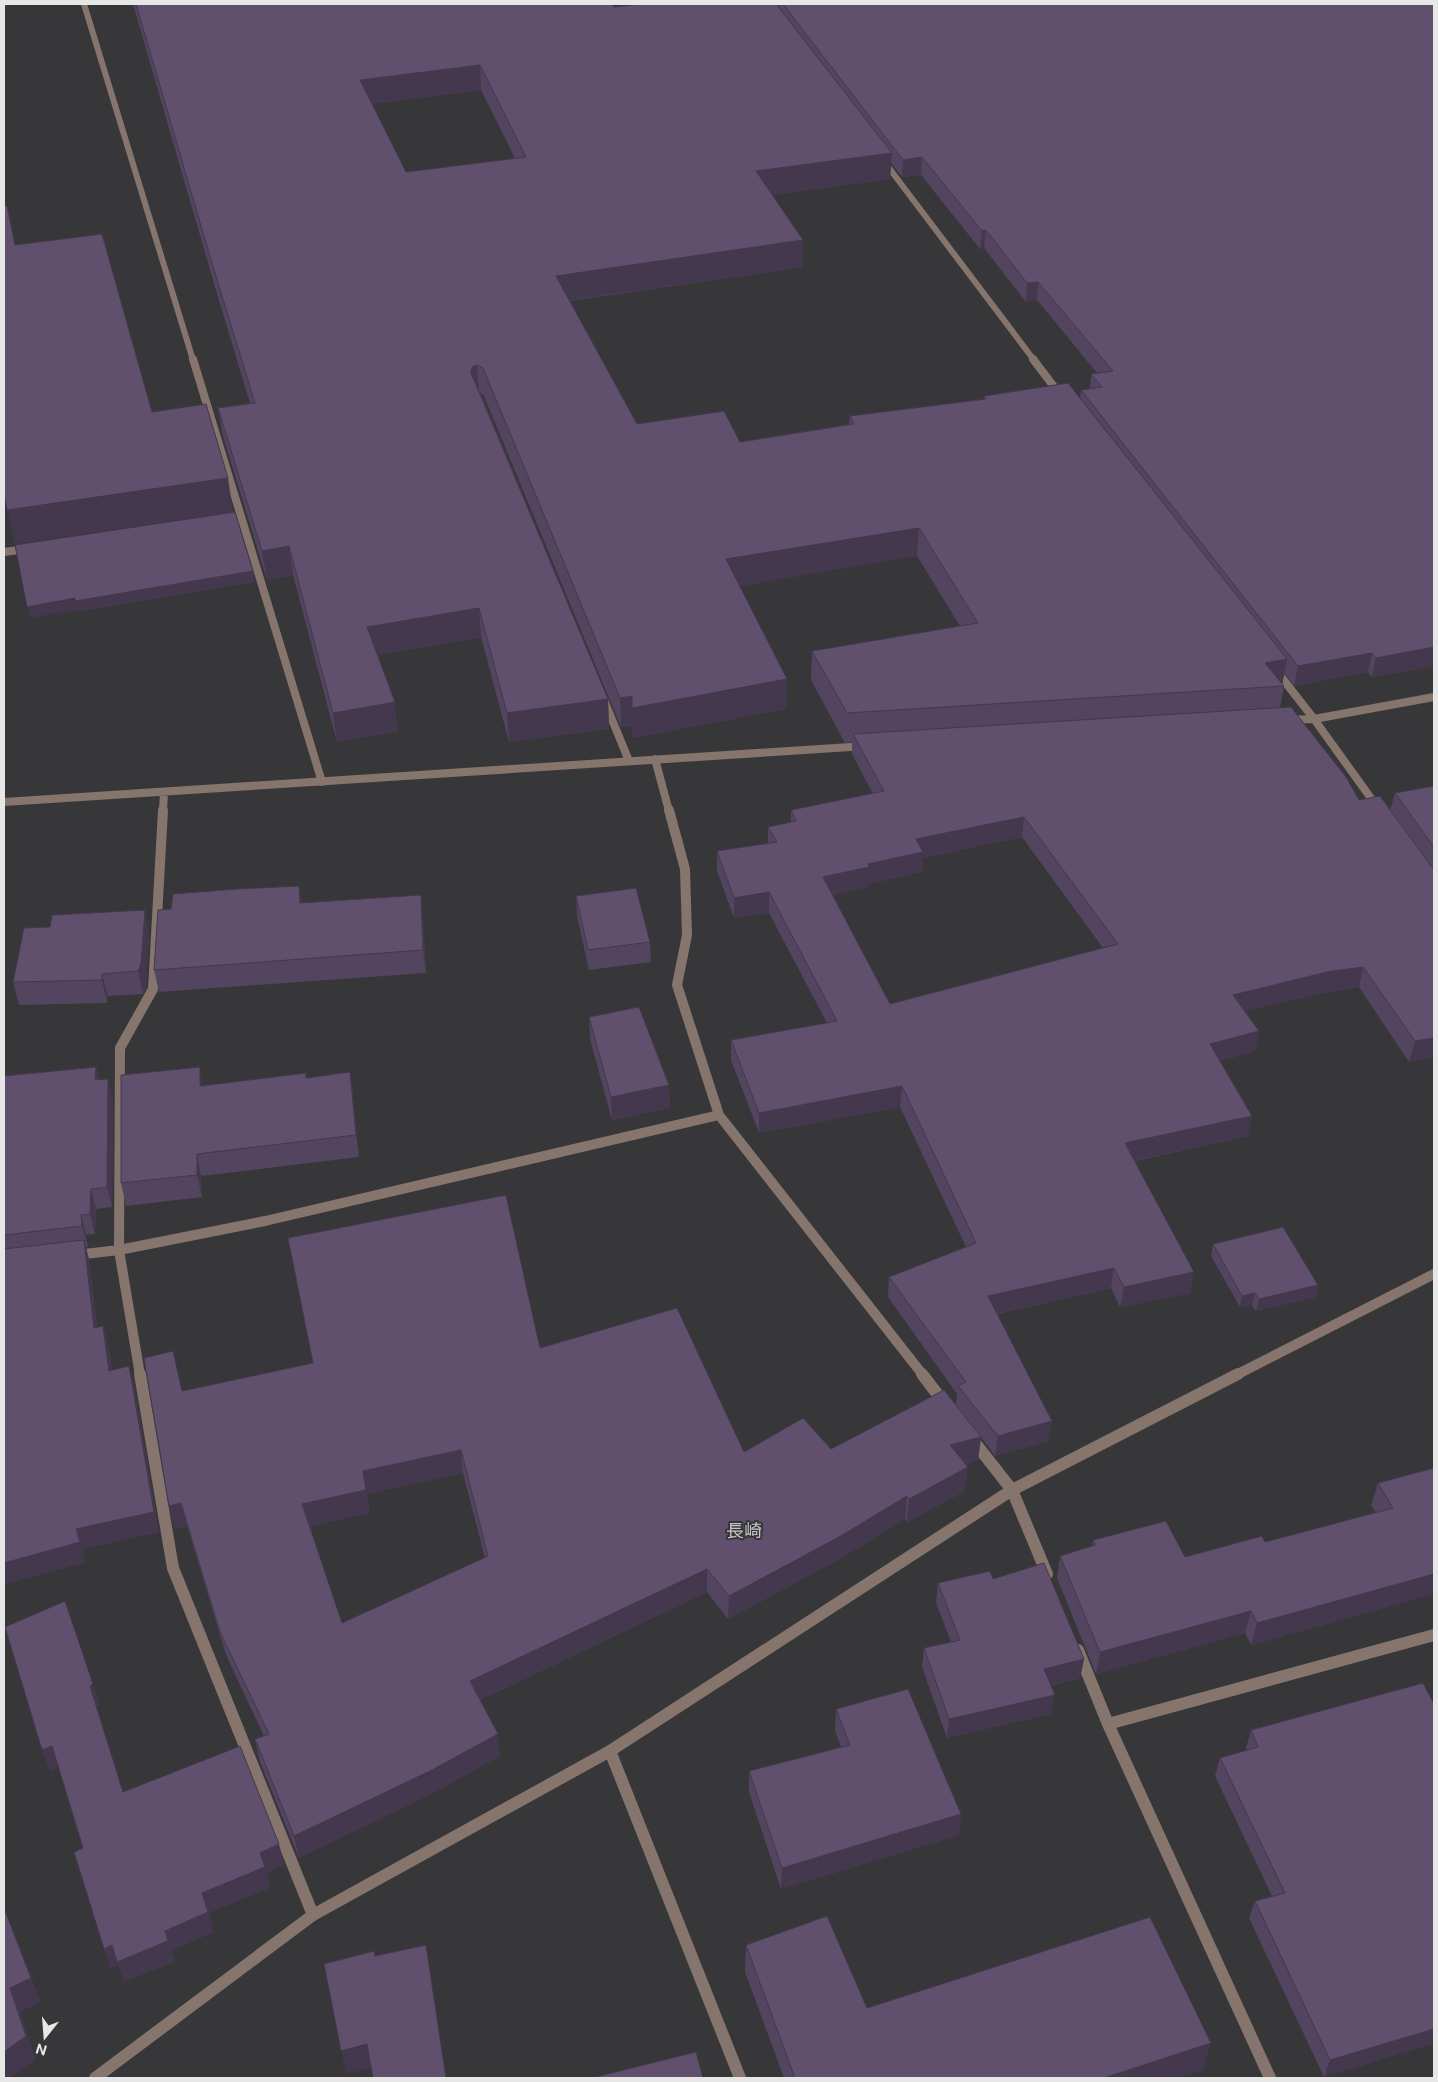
<svg xmlns="http://www.w3.org/2000/svg" width="1438" height="2082" font-family="'Public Sans','Noto Sans JP',sans-serif">
<rect width="100%" height="100%" fill="#373639"/>
<g fill="none" stroke-linecap="round" stroke-linejoin="round">
<path stroke="#85756d" stroke-width="6" d="M84 4 193 360
M883 160 1034 360"/>
<path stroke="#85756d" stroke-width="8" d="M193 359 322 782
M1033 359 1061 396
M4 552 27 549
M1275 669 1314 719 1378 808
M604 700 629 761
M1287 720 1314 719 1434 697
M655 759 669 811
M4 802 866 746
M163 811 164 792"/>
<path stroke="#85756d" stroke-width="10" d="M669 810 685 869 687 935 677 985 719 1115 923 1375
M76 1255 119 1250 265 1221 719 1115
M140 1375 119 1250 120 1048 153 989 163 810"/>
<path stroke="#85756d" stroke-width="12" d="M140 1374 173 1568 313 1915
M922 1374 945 1404
M972 1439 1012 1490 1047 1574
M1078 1650 1108 1724 1270 2078
M1108 1724 1434 1635
M610 1751 740 2078"/>
<path stroke="#85756d" stroke-width="10" d="M1236 1375 1434 1274"/>
<path stroke="#85756d" stroke-width="12" d="M95 2078 313 1915 610 1751 1012 1490 1238 1374"/>
</g>
<path fill="#53455f" fill-rule="evenodd" d="M133 4H612L614 7 641 4H1434V666L1372 677 1368 672 1294 686 1284 673 1282 684 1284 686 1280 708 1359 800 1390 811 1395 793 1434 786V1057L1409 1062 1359 987 1323 993 1245 1011 1259 1031 1255 1051 1219 1061 1248 1136 1135 1161 1190 1293 1120 1307 1111 1288 997 1314 1049 1441 995 1456 981 1437 978 1460 965 1464V1491L907 1522 905 1519 838 1560 728 1619 707 1592 480 1700 500 1756 433 1793 299 1858 260 1762 255 1739 264 1736 226 1655 187 1526 175 1529 169 1506 182 1391 313 1363 288 1238 540 1348 744 1452 831 1449 956 1406 957 1394 888 1297 889 1277 966 1247 900 1107 759 1133 731 1060V1040L827 1023 769 913 734 918 717 871V851L768 843V827L791 822V810L873 794 852 754V742L845 743 811 680 812 651 960 626 917 556 739 586 787 679 786 709 632 738V726L621 727 484 396 480 392 608 699 609 729 509 742 481 637 378 655 398 731 337 742 293 575 267 580 223 436 218 408 250 403 215 287ZM481 90 515 158 406 172 372 104ZM891 163 902 177 921 175 980 249 984 248 1026 302 1037 300 1097 373 1091 374 1090 389 1081 390 1080 398 984 396V400L850 416 849 424 740 442 637 424 570 301 803 267V240L772 195 890 179ZM1022 837 1103 948 890 1004 832 895 868 887V884L922 872 923 858ZM463 1473 485 1558 342 1623 310 1526 370 1513 367 1494Z
M576 896 650 942 651 962 589 970 577 916Z
M302 903 423 917 426 973 159 992 154 970Z
M149 933 146 987 143 994 108 996 107 1003 19 1005 13 982Z
M589 1017 669 1085 670 1108 612 1120 590 1039Z
M96 1067 99 1080 113 1099 112 1207 96 1209 95 1234 86 1235 88 1247H86L89 1260 97 1327 103 1326 108 1346 112 1370 129 1366 134 1386 159 1532 82 1549 86 1562 5 1584 4 1580V1076Z
M350 1072 353 1095 359 1157 201 1176 202 1197 126 1206 121 1183 203 1085 306 1078Z
M1213 1244 1318 1285 1315 1297 1256 1311 1252 1305 1240 1307 1211 1256Z
M1434 1468 1412 1600 1251 1645 1245 1633 1096 1674 1057 1578 1060 1556 1092 1546 1093 1540 1185 1557 1265 1542 1376 1513 1371 1505 1378 1483Z
M993 1579 1084 1659 1080 1678 1051 1686V1714L947 1738 922 1667 924 1648 951 1642 936 1603 938 1583Z
M1434 1704V2043L1324 2077 1249 1918 1255 1901 1272 1896 1215 1776 1220 1758 1247 1750 1246 1748 1251 1730Z
M836 1709 961 1814 959 1835 781 1889 749 1792V1771L841 1747 835 1731Z
M746 1945 867 2008 1203 2070 1177 2078H784L745 1972Z"/>
<path fill="#43384d" d="M480 65 481 90 363 105 360 80Z
M892 153 890 179 756 197V171Z
M922 157 921 175 902 177 903 160Z
M986 230 984 248 980 249 982 231Z
M803 240V267L558 302 556 276Z
M1038 282 1037 300 1026 302 1027 283Z
M477 365 479 392 471 373 472 367Z
M228 478 233 512 15 544 7 510Z
M919 528 917 556 726 588V559Z
M289 546 293 575 267 580 262 551Z
M253 571 255 582 78 612 77 610 30 618 27 607Z
M479 608 481 637 371 656 367 627Z
M1434 647V666L1372 677 1376 658Z
M1372 653 1368 672 1294 686 1298 666Z
M1287 659 1282 686 1265 663Z
M787 679 786 709 632 738V726L621 727 620 698Z
M608 699 609 729 509 742 507 713Z
M395 702 398 731 337 742 333 713Z
M1024 817 1022 837 923 858 922 872 868 884V887L822 897 823 877 916 839Z
M299 886 303 908 300 903Z
M769 892V913L734 918V898Z
M421 895 423 917 426 973 423 950Z
M145 910 149 933 146 987 143 994 138 971Z
M1363 967 1359 987 1323 993 1229 1015 1233 995 1327 972Z
M102 974 108 996 107 1003 102 980Z
M1259 1031 1255 1051 1206 1064 1210 1044Z
M1434 1038V1057L1409 1062 1415 1041Z
M96 1067 101 1087 95 1080Z
M200 1067 204 1089 200 1086Z
M350 1072 353 1095 359 1157 356 1135Z
M108 1079 113 1099 112 1207 107 1187Z
M669 1085 670 1108 612 1120 611 1097Z
M902 1086 900 1107 759 1133V1113Z
M1252 1116 1248 1136 1122 1163 1125 1143Z
M197 1154 201 1176 202 1197 197 1175Z
M91 1189 96 1209 95 1234 90 1214Z
M81 1215 86 1235 88 1247 82 1226Z
M84 1240 89 1260 99 1348 94 1328Z
M1114 1268 1111 1288 986 1316 988 1296Z
M1194 1272 1190 1293 1120 1307 1124 1287Z
M1318 1285 1315 1297 1256 1311 1259 1299Z
M1255 1293 1252 1305 1240 1307 1242 1296Z
M103 1326 108 1346 115 1391 109 1371Z
M129 1366 134 1386 159 1532 82 1549 86 1562 5 1584 4 1580V1563L76 1529Z
M1052 1421 1049 1441 995 1456 998 1436Z
M981 1437 978 1460 947 1469 950 1445Z
M461 1450 463 1473 367 1494 370 1513 307 1527 302 1504 363 1471Z
M968 1467 965 1491 907 1522 909 1499Z
M907 1496 905 1519 838 1560 728 1619 729 1596Z
M181 1503 187 1526 175 1529 169 1506Z
M707 1569V1592L473 1703 470 1681Z
M1434 1574V1594L1251 1645 1257 1623Z
M1251 1611 1245 1633 1096 1674 1100 1652Z
M1084 1659 1080 1678 1041 1688 1044 1669Z
M93 1684 100 1706 96 1708 90 1686Z
M1055 1695 1051 1714 947 1738 949 1719Z
M498 1734 500 1756 433 1793 299 1858 294 1836Z
M52 1746 59 1767 50 1771 42 1750Z
M961 1814 959 1835 781 1889 782 1868Z
M279 1844 284 1865 267 1873 270 1888 209 1913 214 1932 171 1951 175 1962 124 1982 118 1965 111 1969 104 1949 112 1945 165 1931 202 1893 260 1853Z
M4 1907 41 2002 20 2012 36 2060 9 2078H4Z
M426 1945 430 1968 446 2078Z
M1434 2029V2043L1324 2077 1330 2060Z
M1211 2043 1203 2070 1177 2078H1104Z
M367 2044 372 2067 347 2074 341 2051Z"/>
<path fill="#60506e" stroke="#43384d" fill-rule="evenodd" d="M136 4H612L614 7 641 4H776L892 153 756 171 803 240 556 276 637 424 724 411 740 442 854 424 850 416 986 399 984 396 1068 383 1287 659 1265 663 1284 686 847 713 812 651 978 623 919 528 726 559 787 679 632 708V696L620 698 483 368 477 365 472 367 471 373 608 699 507 713 479 608 367 627 395 702 333 713 289 546 262 551 218 408 255 403 211 260ZM480 65 526 157 406 172 360 80Z
M783 4H1434V647L1376 658 1372 653 1298 666 1081 390 1102 387 1091 374 1113 371 1038 282 1027 283 986 230 982 231 922 157 903 160Z
M4 206H7L15 245 102 234 152 412 206 404 228 478 7 510 4 493Z
M235 512 253 571 75 601V598L27 607 15 545Z
M1291 707 1346 777 1359 800 1380 796 1434 870V1038L1415 1041 1363 967 1327 972 1233 995 1259 1031 1210 1044 1252 1116 1125 1143 1194 1272 1124 1287 1114 1268 988 1296 1052 1421 998 1436 958 1386 966 1382 889 1277 976 1243 902 1086 759 1113 731 1040 837 1021 769 892 734 898 717 851 777 842 768 827 796 821 791 810 884 791 853 734ZM1024 817 1118 944 890 1004 823 877 869 867 868 864 923 852 916 839Z
M1434 786V847L1395 793Z
M299 886 300 903 421 895 423 950 154 970 158 910 171 909 173 894 237 889Z
M636 888 650 942 588 950 576 896Z
M145 910 141 964 138 971 102 974V980L13 982 24 928 50 927 52 915Z
M639 1007 669 1085 611 1097 589 1017Z
M96 1067 95 1080 108 1079 107 1187 91 1189 90 1214 81 1215 82 1226 4 1235V1076Z
M200 1067V1086L306 1073V1078L350 1072 356 1135 197 1154V1175L121 1183V1075Z
M506 1195 540 1348 677 1308 744 1452 803 1418 831 1449 944 1390 981 1437 950 1445 968 1467 909 1499 907 1496 839 1537 729 1596 707 1569 470 1681 498 1734 430 1771 294 1836 255 1739 269 1734 220 1632 181 1503 169 1506 144 1358 173 1351 182 1391 313 1363 288 1238ZM461 1450 488 1556 342 1623 302 1504 366 1490 363 1471Z
M1283 1227 1318 1285 1259 1299 1255 1293 1242 1296 1213 1244Z
M84 1240 94 1328 103 1326 109 1371 129 1366 154 1512 76 1529 80 1542 4 1563V1249Z
M1434 1468V1574L1257 1623 1251 1611 1100 1652 1060 1556 1095 1545 1093 1540 1166 1521 1185 1557 1262 1536 1265 1542 1393 1508 1378 1483Z
M1044 1563 1084 1659 1044 1669 1055 1695 949 1719 924 1648 960 1640 938 1583 990 1571 993 1579Z
M65 1601 93 1684 90 1686 123 1792 240 1746 279 1844 260 1853 265 1867 202 1893 208 1912 165 1931 168 1941 117 1962 112 1945 104 1949 74 1852 83 1848 52 1746 42 1750 5 1627Z
M1423 1683 1434 1704V2029L1330 2060 1255 1901 1285 1893 1220 1758 1258 1747 1251 1730Z
M908 1689 961 1814 782 1868 749 1771 850 1745 836 1709Z
M4 1908 31 1978 10 1988 26 2036 4 2052Z
M827 1916 867 2008 1150 1917 1211 2043 1104 2078H795L746 1945Z
M426 1945 446 2078H373L367 2044 341 2051 324 1964 374 1951 375 1956Z
M696 2052 703 2078H592Z"/>
<g text-anchor="middle" dominant-baseline="central" stroke-width="4" stroke-linejoin="round" paint-order="stroke">
<g font-size="18" fill="#c4c2c6" stroke="#373639">
<text x="744" y="1530">長崎</text>
</g>
</g>
<rect width="1438" height="2082" fill="none" stroke="#e7e7e8" stroke-width="10"/>
<g transform="translate(45 2037) rotate(197)" stroke="#373639" stroke-width="4" paint-order="stroke">
<path d="M0-4L9 19L0 12L-9 19Z" fill="#e7e7e8"/>
<text y="-8" font-size="14" font-weight="bold" text-anchor="middle" fill="#e7e7e8">N</text>
</g>
</svg>
